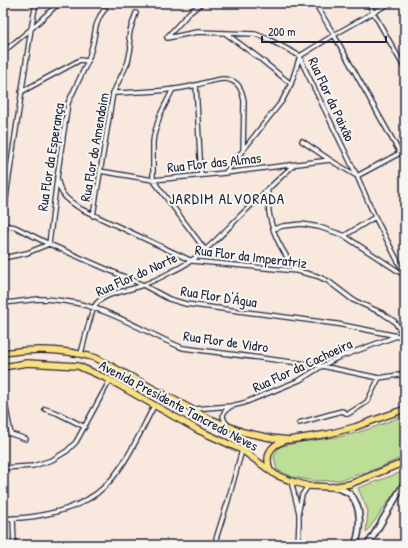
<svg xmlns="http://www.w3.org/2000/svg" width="408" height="548" font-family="'Patrick Hand',sans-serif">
<rect width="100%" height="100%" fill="#f8e8de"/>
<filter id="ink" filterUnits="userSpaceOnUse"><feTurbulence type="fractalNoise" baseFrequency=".025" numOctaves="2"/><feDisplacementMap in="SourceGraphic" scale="8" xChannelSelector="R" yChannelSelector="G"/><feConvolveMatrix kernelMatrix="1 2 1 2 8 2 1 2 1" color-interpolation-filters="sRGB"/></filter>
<g filter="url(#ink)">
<path fill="#bdde97" stroke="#708069" d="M405 415V456L378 468 341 480 315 481 293 477 277 470 274 456 279 447C305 439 333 440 359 432 374 428 390 421 405 415Z
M405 471V478L366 533 368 511 358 488Z"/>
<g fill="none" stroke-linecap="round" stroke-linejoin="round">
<defs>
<path id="minor" d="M315 3 334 35 400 153H405
M368 3 405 69
M225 33 259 58 291 84
M167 37 189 13 202 3
M167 38 197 32 255 34 268 39 300 56 303 65 357 176 375 217 405 275
M3 52 31 29 59 3
M300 56 334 35 390 3
M196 85 201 175
M173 89 160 115 154 135 153 142V180L206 251
M21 92 80 60 88 61
M113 93C134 92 155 92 175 89 182 88 189 87 196 85 205 83 218 78 226 79 239 81 242 90 244 101L243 151
M302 141 330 160 357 176 400 153 405 149
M100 171 153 180 225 173 330 160
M225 173 282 101 291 84 300 56
M57 178C61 196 66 199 81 209L192 261 297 271 317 276 328 281 353 300 382 313 394 321 403 334
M268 188C266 222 277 245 297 271
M93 216 113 93 128 62 131 47 129 38 130 31 136 13
M3 225 15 227 49 244 143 285 169 299 186 304 337 324 398 336
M3 225 7 190 31 29 36 3
M273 229 283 226 302 224 319 227 343 235 404 275
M344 236 375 217
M3 258 27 253 49 244 57 178 68 103 88 61 93 43 96 26 100 16 105 9
M3 303C15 302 27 300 40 299 51 299 65 301 76 303 114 311 148 334 183 348L322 366 379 378 405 374
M81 353C84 344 91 310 96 304 106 292 129 291 143 285 153 281 162 277 171 272 200 259 219 237 241 215 259 198 276 181 294 165
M3 393 11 434
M45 409 57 413 85 427
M194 409 231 406 244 403 300 380 322 366 337 358 397 336
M299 423 342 411 348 414 367 402 379 378
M227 424C221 417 222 412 230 407
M3 433 11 434 26 439
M3 468 33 466 52 460 67 451 76 442 110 380
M291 481 299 513V523L298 545
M299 509 302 495 308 486
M13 518 14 545
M3 519C16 518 30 518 42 515 58 512 75 507 88 499 120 482 138 436 154 406
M214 545 228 501 242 450"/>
<path id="secondary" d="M332 487C338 488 345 490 350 494 362 506 361 530 355 545
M368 545 405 482"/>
<path id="primary" d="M3 353C34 348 66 349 96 358L208 418 243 432 271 438 289 440 328 434 355 427 405 409
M3 367 27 363 78 366 110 380 198 430 242 450 276 475 291 481 308 486 331 487 350 484 405 462
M270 471C265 456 269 446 284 441"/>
</defs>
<use href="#minor" stroke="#22223b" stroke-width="6"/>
<use href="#secondary" stroke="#22223b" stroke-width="8"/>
<use href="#primary" stroke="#22223b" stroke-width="8"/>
<use href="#minor" stroke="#f6f6f2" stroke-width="3.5"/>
<use href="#secondary" stroke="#f6f6f2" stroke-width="5"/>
<use href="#primary" stroke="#fbe080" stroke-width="5.5"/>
</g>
</g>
<g text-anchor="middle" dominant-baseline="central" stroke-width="4" stroke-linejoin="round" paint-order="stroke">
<g font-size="14" fill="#22223b" stroke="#f6f6f2">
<text transform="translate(332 99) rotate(65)">Rua Flor da Paixão</text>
<text transform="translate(94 147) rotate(-80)">Rua Flor do Amendoim</text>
<text transform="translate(50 157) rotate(-81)">Rua Flor da Esperança</text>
<text transform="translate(214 162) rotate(-6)">Rua Flor das Almas</text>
<text transform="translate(251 256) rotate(7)">Rua Flor da Imperatriz</text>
<text transform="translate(136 274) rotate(-24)">Rua Flor do Norte</text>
<text transform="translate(219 296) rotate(9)">Rua Flor D'Água</text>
<text transform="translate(226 341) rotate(8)">Rua Flor de Vidro</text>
<text transform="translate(302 365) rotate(-25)">Rua Flor da Cachoeira</text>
<text transform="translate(179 405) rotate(28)">Avenida Presidente Tancredo Neves</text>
</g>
<g font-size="15" letter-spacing="1" fill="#22223b" stroke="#f6f6f2">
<text x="227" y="198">JARDIM ALVORADA</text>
</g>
</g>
<rect width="408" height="548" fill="none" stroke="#f6f6f2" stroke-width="16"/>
<rect x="8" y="8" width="392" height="532" fill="none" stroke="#22223b" stroke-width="1.5" filter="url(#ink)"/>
<path d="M262 36v6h124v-6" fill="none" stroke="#22223b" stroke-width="2"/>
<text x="268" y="36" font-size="12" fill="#22223b" stroke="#f6f6f2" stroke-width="3" paint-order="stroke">200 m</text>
</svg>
